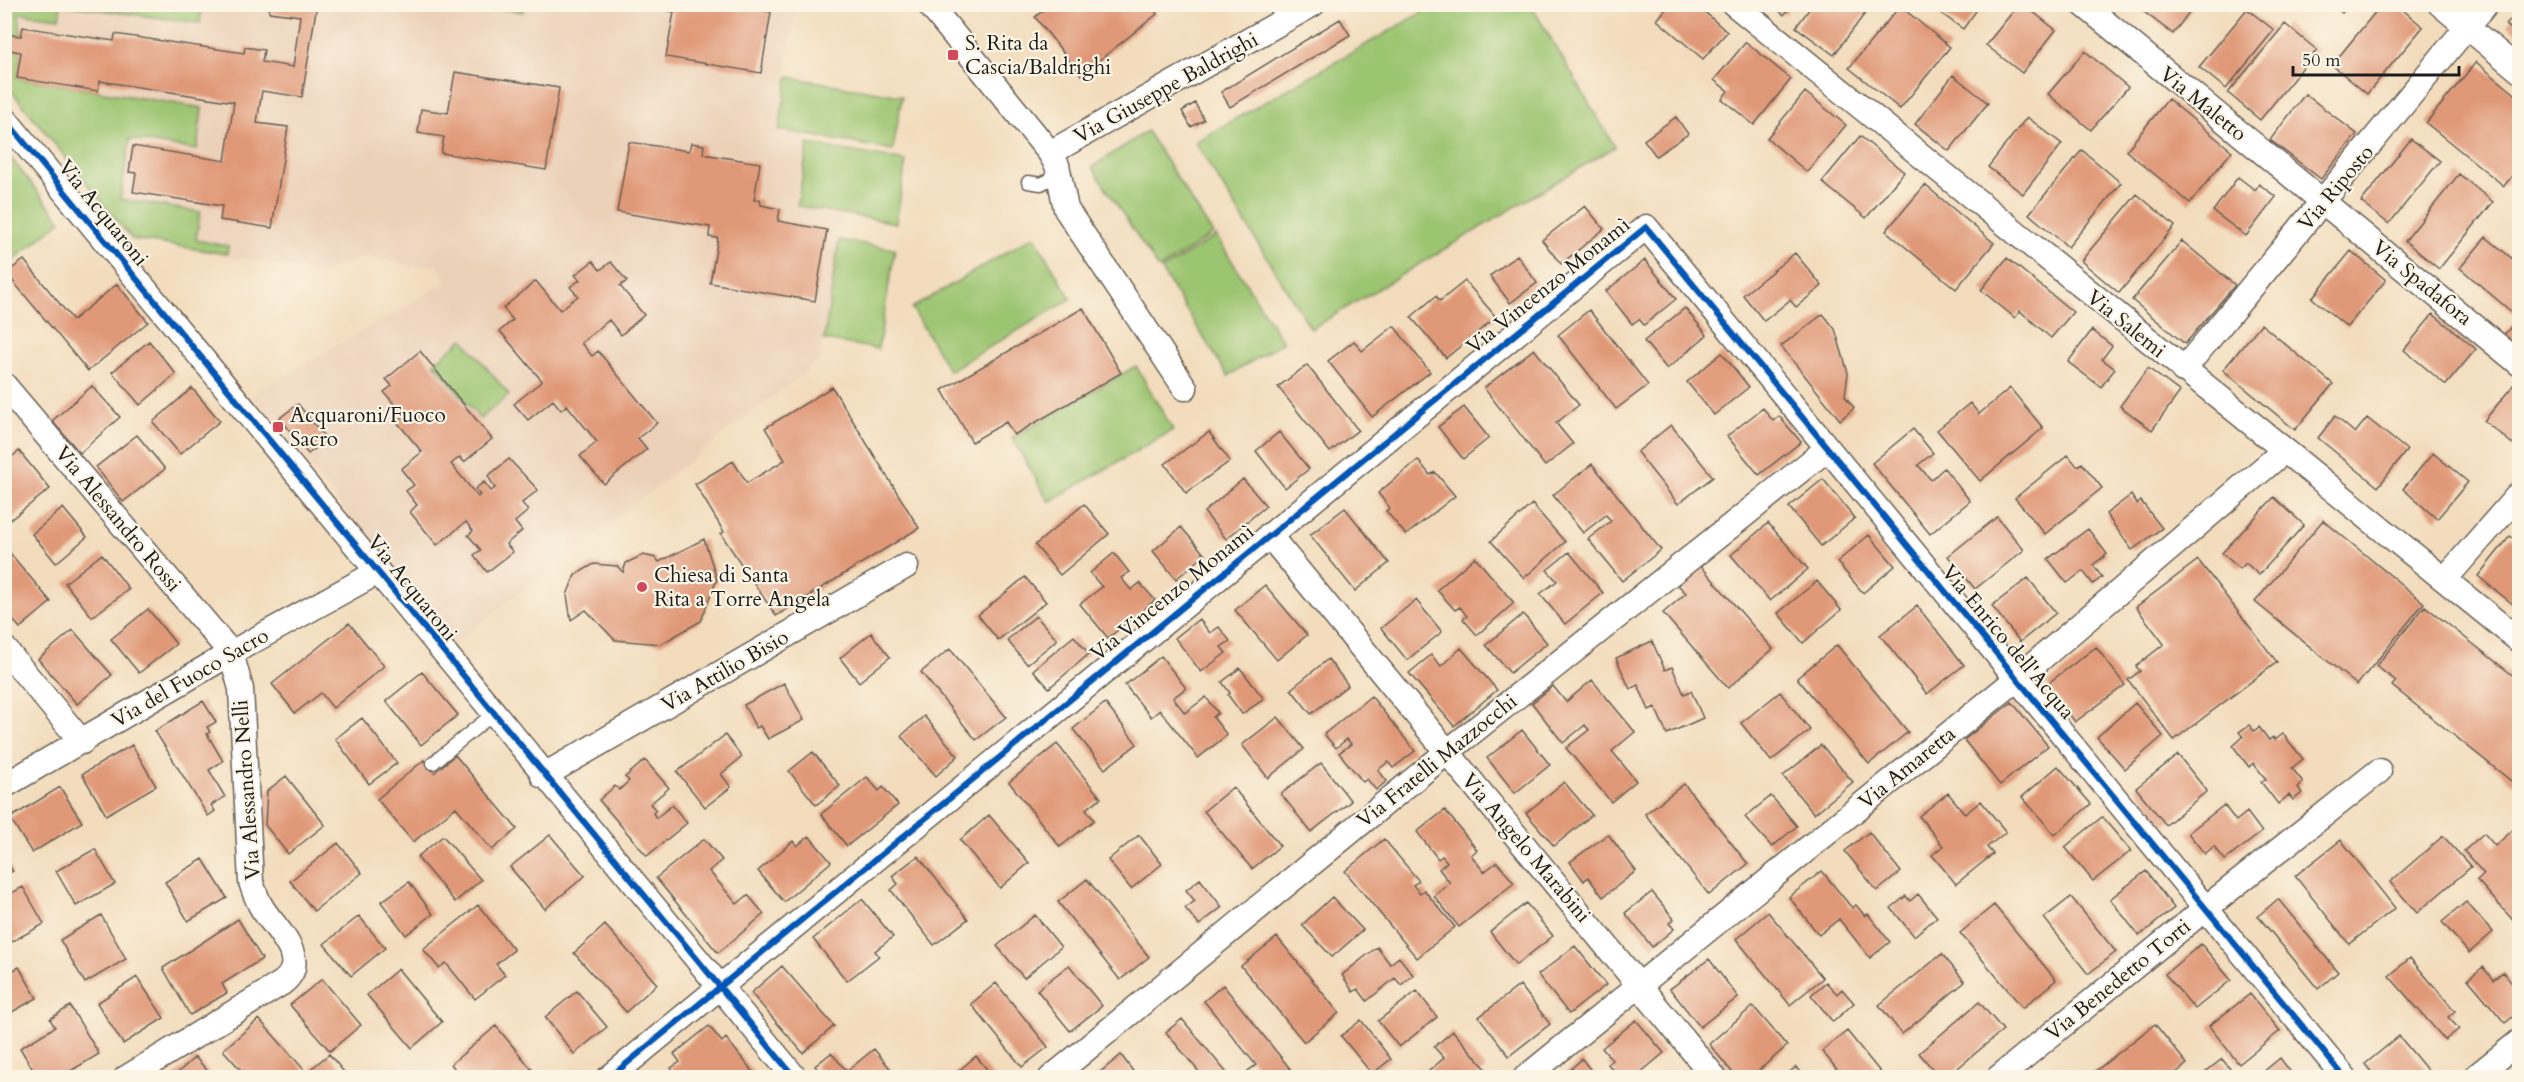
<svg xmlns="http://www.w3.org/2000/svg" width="2524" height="1082" font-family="Cardo,serif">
<rect width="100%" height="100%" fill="#fcf5e5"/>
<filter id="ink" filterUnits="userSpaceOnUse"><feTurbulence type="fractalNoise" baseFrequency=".0167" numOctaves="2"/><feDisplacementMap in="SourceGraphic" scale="12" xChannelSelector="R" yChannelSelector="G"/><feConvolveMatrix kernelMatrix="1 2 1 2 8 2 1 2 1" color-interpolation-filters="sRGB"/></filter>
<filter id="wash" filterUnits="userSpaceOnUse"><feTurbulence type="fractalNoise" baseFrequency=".008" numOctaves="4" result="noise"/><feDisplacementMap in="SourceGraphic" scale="24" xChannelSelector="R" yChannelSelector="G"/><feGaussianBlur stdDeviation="1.35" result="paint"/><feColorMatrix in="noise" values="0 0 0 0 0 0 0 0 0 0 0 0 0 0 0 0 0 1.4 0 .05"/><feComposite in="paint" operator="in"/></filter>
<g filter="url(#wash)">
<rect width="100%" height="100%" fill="#f2dcbc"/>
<path fill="#ecd1b9" d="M4 5H797L777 130 806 136 793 207 842 216 819 361 454 643 251 395 447 282 437 265 410 266 366 256 320 273 132 239 5 83Z"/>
<path fill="#9cc571" stroke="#5c7046" stroke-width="1.5" d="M4 5H202L200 23 61 5 59 18 19 13 21 36 5 34Z
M476 5 525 4V5L523 12Z
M1531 5 1615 147 1311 329 1195 142 1435 5Z
M4 49 21 52 17 78 202 108 197 150 130 139 120 199 200 212 196 240 228 246 227 254 132 239 5 83Z
M788 77 902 96 893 150 779 130Z
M1147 131 1213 234 1159 269 1092 167Z
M808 144 906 161 896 223 797 206Z
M5 151 61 221 5 267H4Z
M1034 236 1071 299 949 371 912 308Z
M1216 236 1283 342 1228 376 1161 270Z
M839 240 895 249 878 349 824 340Z
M463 339 509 395 480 419 434 363Z
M1136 366 1173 430 1049 502 1012 438Z"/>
<g id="blocks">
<path fill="#e09978" d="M270 4H317L302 97 262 91 257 123 288 127 272 228 220 220 222 206 133 192 136 173 129 172 133 146 225 161 234 102 100 81 98 91 17 78 21 52 4 49V34L21 36 23 27 114 41 115 34 244 53 245 47 264 50 262 62 293 67 300 16 269 12Z
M669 4H723L771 12 761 73 666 57 674 12 668 11Z
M1051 4H1150L1157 14 1081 75 1035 17Z
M1670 4H1696L1727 32 1703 59 1657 20Z
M1771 4H1793L1784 15Z
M1813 4H1872L1834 55 1796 27Z
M1928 4H1981L1963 29Z
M2019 4H2023L2056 30 2022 73 1986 45Z
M2142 4H2195L2173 34 2139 8Z
M2331 4H2349L2342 13Z
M2382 4H2396L2423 27 2367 94 2332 65Z
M1900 6 1950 47 1900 109 1849 68Z
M2247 9 2274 30 2226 89 2199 67Z
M2520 9V35L2506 25Z
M1340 19 1350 35 1230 107 1221 92Z
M2285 24 2317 50 2260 120 2228 93Z
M1746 42 1791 79 1754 125 1722 99 1728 91 1714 80Z
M2085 51 2128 87 2091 130 2048 94Z
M2476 62 2520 98V166L2504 186 2426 123Z
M455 72 559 88 546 170 441 153 444 137 418 133 421 109 448 113Z
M1953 75 1988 103 1949 151 1915 124Z
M1805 92 1846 125 1807 172 1767 138Z
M2305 94 2357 134 2321 179 2270 140Z
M2168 99 2232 151 2190 203 2126 151Z
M1195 103 1204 120 1191 127 1182 111Z
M1676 117 1688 134 1656 156 1644 140Z
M2027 117 2062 144 2023 194 1988 167Z
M1860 136 1904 172 1866 218 1822 182Z
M2411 139 2440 161 2389 224 2361 202Z
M629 142 689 151 691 143 704 145 703 154 760 163 754 200 760 199 761 205 780 209 778 221 827 230 815 301 710 283 718 238 709 237 710 227 617 212Z
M2082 150 2121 183 2068 247 2029 214Z
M2459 174 2493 202 2439 269 2405 241Z
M2238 177 2255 190 2259 184 2276 197 2246 236 2213 211Z
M1925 185 1994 243 1956 289 1886 231Z
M2137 194 2175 226 2119 293 2081 261Z
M1585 206 1604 229 1561 264 1542 240Z
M2486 237 2520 265V308L2514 314 2460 268Z
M2182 241 2235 285 2185 344 2132 300Z
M2351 251 2386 280 2347 327 2312 298Z
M1795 253 1822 286 1796 307 1790 300 1764 321 1743 295Z
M1517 255 1537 283 1510 303 1490 276Z
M2007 258 2073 312 2051 338 2020 311 2015 318 1981 290Z
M24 260 73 320 117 284 148 322 88 371 6 273Z
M1645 260 1676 299 1644 325 1639 319 1632 324 1606 291Z
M593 261 600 270 611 262 627 281 620 286 644 315 621 335 609 320 581 343 592 356 598 351 657 423 638 438 647 449 604 484 580 456 597 442 567 405 561 410 553 400 528 420 514 404 542 381 500 331 513 320 503 308 536 281 560 310 578 296 570 287 580 280 575 275Z
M1465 281 1496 317 1446 358 1411 317 1436 296 1440 301Z
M1083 308 1121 373 1014 435 1006 422 972 442 942 390Z
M1685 308 1707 335 1667 369 1644 341Z
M1589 310 1648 385 1616 409 1558 335Z
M1823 314 1835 329 1848 373 1845 396 1854 408 1840 420 1781 346Z
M2433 314 2476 349 2446 385 2404 350Z
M2520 317V350L2503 336Z
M2261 324 2333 384 2295 430 2223 370Z
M1394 326 1430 372 1372 417 1328 361 1354 341 1362 351Z
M2092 330 2112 346 2102 359 2115 369 2101 387 2068 362Z
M149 341 176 374 140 405 112 372Z
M1534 349 1579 405 1556 423 1573 444 1545 466 1484 388Z
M420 351 492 439 464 462 460 457 451 464 478 497 480 495 475 489 484 482 491 491 495 488 488 476 509 459 538 490 522 503 528 511 515 522 522 531 506 544 513 552 487 572 474 555 481 550 468 535 473 531 466 522 437 545 410 512 417 505 406 491 414 485 401 469 422 452 397 422 404 416 384 392 392 386 386 379Z
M1722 353 1749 387 1714 415 1687 382Z
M1307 365 1358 430 1330 452 1278 387Z
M2148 368 2180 392 2152 430 2120 406Z
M2515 383 2520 386V450L2484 421Z
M92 386 120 417 80 453 52 421Z
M832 387 919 528 776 616 721 534 724 532 695 484 733 461 747 483 785 460 765 428Z
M192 388 220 421 180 454 153 422Z
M2010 388 2043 428 1980 481 1937 430 1970 403 1979 414Z
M298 404 327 440 308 454 280 418Z
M1464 407 1489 438 1463 459 1438 427Z
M1763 408 1773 421 1779 416 1801 442 1759 475 1727 436Z
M2335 416 2355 433 2367 418 2407 450 2378 487 2318 438Z
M1671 425 1713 477 1678 504 1637 452Z
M1913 429 1933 453 1918 465 1931 480 1944 468 1970 501 1930 534 1872 463Z
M1209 432 1230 461 1186 493 1165 464Z
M1279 432 1309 469 1285 488 1256 451Z
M137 435 165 469 123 502 96 467Z
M19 451 50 489 10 520 4 513V463Z
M2433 453 2468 482 2437 519 2403 489Z
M2068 455 2077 466 2082 463 2102 488 2045 534 2015 498Z
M1418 460 1430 475 1435 472 1455 496 1406 535 1386 511 1390 508 1378 493Z
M1592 464 1661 550 1622 581 1588 539 1611 521 1606 515 1583 533 1553 495Z
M1243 479 1266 506 1226 539 1204 512Z
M1823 479 1855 518 1821 546 1789 507Z
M2131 495 2137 504 2141 501 2162 528 2132 550 2106 514Z
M2274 497 2304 525 2259 575 2246 563 2240 569 2222 553Z
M1084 504 1109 534 1060 575 1035 545Z
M1532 504 1565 542 1524 578 1491 541Z
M63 508 87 537 56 563 32 534Z
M1345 508 1389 563 1355 591 1310 535Z
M1997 517 2024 550 1975 589 1948 556Z
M2323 520 2424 603 2357 685 2255 602Z
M1768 523 1808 569 1770 601 1731 555Z
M1181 527 1205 555 1176 579 1153 551Z
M2088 529 2107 554 2093 565 2102 577 2093 584 2083 571 2067 583 2048 559Z
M1869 535 1895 566 1863 593 1837 562Z
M2510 536 2520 543V610L2478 576Z
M704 539 717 579 701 621 661 644 615 640 586 610 571 620 567 595 575 575 594 564 617 566 623 572 626 563 643 555 656 558 659 562Z
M4 546 51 602 20 628 4 610Z
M1569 552 1603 593 1565 624 1540 594 1557 581 1547 570Z
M1114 553 1129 572 1121 578 1131 590 1140 583 1155 600 1108 638 1080 604 1102 587 1090 573Z
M102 554 129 589 92 617 65 583Z
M1475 557 1514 603 1477 635 1463 619 1467 616 1460 607 1455 610 1437 590Z
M2198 560 2277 662 2174 740 2128 680 2140 671 2136 666 2164 644 2136 607Z
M1700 565 1773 649 1728 688 1663 613 1686 593 1678 585Z
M1025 577 1046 602 998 640 978 615Z
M2028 578 2056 613 2020 642 1992 606Z
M1817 581 1841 610 1803 643 1778 613Z
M1265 585 1307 635 1277 660 1235 610Z
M1416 600 1442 632 1407 660 1381 628Z
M1917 606 1964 665 1927 694 1880 635Z
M2425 606 2520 681V788L2392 686 2396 681 2376 666Z
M148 609 176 644 139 673 111 639Z
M1523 614 1547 643 1510 673 1486 645Z
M1036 616 1057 640 1027 664 1007 640Z
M1199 619 1210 633 1219 627 1230 641 1221 647 1226 653 1201 672 1175 638Z
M349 623 384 666 333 708 321 693 295 713 272 684Z
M73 630 112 675 77 704 38 659Z
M871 633 890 657 859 682 840 658Z
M1074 636 1089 654 1049 688 1033 670Z
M1652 641 1665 670 1672 667 1684 694 1691 691 1703 718 1667 734 1655 707 1649 710 1638 685 1630 689 1616 658Z
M1837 645 1908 732 1869 764 1797 678Z
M2096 647 2125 685 2075 722 2047 684Z
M1461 648 1497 690 1454 726 1409 673 1431 655 1441 666Z
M950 649 1006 717 976 740 921 672Z
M1161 656 1186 688 1173 698 1185 713 1206 697 1218 713 1213 717 1227 735 1198 758 1160 710 1151 717 1125 685Z
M1328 659 1348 685 1311 714 1291 689Z
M1240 668 1264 699 1242 714 1228 695 1230 693 1222 682Z
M422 672 458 715 421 745 386 701Z
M1592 680 1635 732 1612 751 1636 781 1611 802 1566 748 1589 730 1585 725 1563 743 1532 703 1553 686 1566 702Z
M784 683 804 720 768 739 760 726 756 728 744 705Z
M1780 692 1810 730 1771 761 1741 723Z
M1371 696 1415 751 1393 768 1388 762 1378 770 1387 781 1376 790 1367 779 1363 782 1339 753 1351 744 1347 739 1336 748 1324 734Z
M203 701 216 722 207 727 210 732 207 734 223 761 209 770 225 797 211 805 215 811 208 816 155 731Z
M2012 702 2048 746 2000 785 1964 740Z
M1105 703 1137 744 1105 769 1073 729Z
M2135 703 2163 736 2125 769 2097 737Z
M924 716 958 756 936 776 901 736Z
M1278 717 1304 749 1268 778 1242 745Z
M362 718 397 763 369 784 335 739Z
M2249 725 2254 731 2259 727 2269 740 2273 737 2275 740 2283 734 2303 759 2292 768 2303 782 2298 787 2302 793 2293 800 2289 795 2278 804 2261 782 2266 779 2253 763 2249 767 2233 746 2243 737 2239 732Z
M1522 730 1550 765 1515 793 1487 758Z
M725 735 742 757 721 774 731 787 705 807 677 772Z
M1057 744 1101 798 1086 809 1094 820 1060 847 1009 782Z
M132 745 156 786 106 815 82 774Z
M1821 745 1853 782 1814 814 1783 776Z
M813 752 840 786 816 805 789 771Z
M455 755 517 829 492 850 456 807 413 842 377 799 424 760 434 773Z
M2178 755 2207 791 2166 825 2136 788Z
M645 760 669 788 650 804 656 810 653 813 656 818 672 805 687 823 647 856 599 800 615 786 619 790 629 781 625 777Z
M1321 763 1351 801 1311 832 1281 794Z
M2058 766 2091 804 2055 835 2022 797Z
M286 776 325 825 288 854 265 825 267 791Z
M867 777 879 791 883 787 898 805 847 846 821 814Z
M1564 782 1592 815 1554 846 1526 813Z
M1684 784 1748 864 1709 895 1645 814Z
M60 787 82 822 32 853 10 818Z
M1233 787 1280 846 1252 869 1204 811Z
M1948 793 1965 814 1981 801 2006 832 1987 847 1993 854 1956 884 1932 855 1943 846 1919 816Z
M1771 796 1797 826 1772 847 1745 817Z
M2224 805 2236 821 2247 812 2262 832 2225 860 2214 846 2205 854 2188 833Z
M1445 810 1477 850 1471 855 1484 872 1497 862 1514 883 1459 927 1434 896 1450 883 1439 869 1447 862 1442 856 1438 859 1417 832Z
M989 815 1029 863 1000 888 960 840Z
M2102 817 2131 851 2093 881 2065 847Z
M2514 829 2520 835V928L2477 880 2484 874 2464 851 2484 833 2495 846Z
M1869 832 1901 872 1877 891 1845 851Z
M1608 834 1636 871 1603 897 1588 877 1584 881 1570 862Z
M550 835 585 876 545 909 510 867Z
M1139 835 1162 864 1131 889 1108 860Z
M443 836 481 880 455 902 417 857Z
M809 836 831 862 784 902 758 871 793 841 797 846Z
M2443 836 2471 867 2417 913 2390 882Z
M704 839 722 860 709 871 737 904 748 895 764 914 718 953 656 878Z
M1384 839 1419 881 1413 885 1420 893 1424 890 1455 927 1417 958 1345 871Z
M2341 840 2395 908 2349 944 2295 876Z
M338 843 362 873 314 911 290 881Z
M95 849 115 884 76 906 56 871Z
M918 856 968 919 934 945 891 890 898 884 892 876Z
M4 858 13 871 4 876Z
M203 859 227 898 188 921 165 882Z
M1822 871 1852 908 1856 905 1865 916 1868 914 1890 942 1870 958 1839 919 1819 935 1789 897Z
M2146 871 2174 908 2139 936 2110 899Z
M1087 879 1149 957 1120 980 1058 902Z
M1200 879 1222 907 1199 925 1185 908 1195 901 1186 890Z
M409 882 433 914 406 935 381 902Z
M23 887 44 924 4 946V897Z
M1652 892 1674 919 1669 923 1674 929 1652 947 1625 913Z
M1918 894 1937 917 1914 936 1891 908 1906 896 1910 901Z
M1332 897 1363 930 1332 957 1302 925Z
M2071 897 2116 952 2088 974 2044 918Z
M862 899 893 937 875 951 879 956 847 981 813 939Z
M2278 899 2338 972 2318 989 2258 916Z
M2466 902 2493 932 2469 953 2442 922Z
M1526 903 1553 936 1516 965 1490 932Z
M478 905 514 950 496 964 505 975 475 999 446 963 439 968 423 949Z
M1994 905 2056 980 2023 1008 1960 933Z
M1768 912 1823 978 1790 1005 1736 939Z
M101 915 126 959 85 983 60 940Z
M1035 915 1061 947 1024 978 997 946Z
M359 916 385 948 351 976 324 944Z
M238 919 262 959 222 984 227 993 190 1015 163 968Z
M605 925 657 984 626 1012 574 953Z
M1277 937 1339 1013 1304 1042 1241 966Z
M2201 944 2231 980 2195 1009 2165 974Z
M1575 946 1606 985 1569 1014 1538 975Z
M1377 947 1390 964 1399 957 1413 975 1401 985 1395 978 1367 1001 1358 989 1353 992 1342 975Z
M1942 954 1965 982 1902 1034 1879 1005Z
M2410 958 2455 1011 2448 1017 2459 1029 2445 1040 2389 976Z
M1709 959 1738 997 1700 1027 1670 989Z
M1069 965 1102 1006 1070 1031 1037 990Z
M782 966 834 1026 803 1053 751 993Z
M19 967 37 998 5 1016V975Z
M2483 967 2493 980 2503 972 2520 993 2513 998 2520 1006V1011L2505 1023 2468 979Z
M398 969 442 1022 412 1048 367 995Z
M137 977 164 1018 123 1044 97 1003Z
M322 979 361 1025 330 1051 290 1005Z
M1826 982 1837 994 1842 989 1854 1003 1833 1022 1811 995Z
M996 983 1048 1047 1022 1067 971 1004Z
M1223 985 1295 1075 1292 1078H1253L1248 1071 1256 1065 1204 1001Z
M1520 985 1550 1024 1509 1056 1479 1017Z
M577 991 607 1027 574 1054 545 1017Z
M1417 991 1437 1017 1399 1047 1378 1021Z
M2250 994 2280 1031 2239 1064 2209 1026Z
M1979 1002 2003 1030 1946 1078H1940L1919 1053Z
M70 1006 99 1054 59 1078H38L20 1048 55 1027 50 1019Z
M1753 1006 1787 1046 1750 1078H1737L1709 1044Z
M259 1019 306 1072 300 1078H248L223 1050Z
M1182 1019 1231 1078H1204L1166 1032Z
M1361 1020 1391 1059 1372 1074 1341 1036Z
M1636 1020 1664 1053 1634 1078H1619L1608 1064 1612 1060 1602 1048Z
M2155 1024 2187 1064 2170 1078H2095L2092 1074Z
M496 1026 539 1078H462L451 1064Z
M709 1026 722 1042 726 1038 758 1078H678L671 1068 680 1062 674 1054Z
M1453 1031 1486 1069 1476 1078H1421L1444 1058 1434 1047Z
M1847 1031 1885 1078H1844L1822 1051Z
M2399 1036 2434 1078H2376L2365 1064Z
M874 1049 898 1078H824L815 1066 831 1053 847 1071Z
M329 1054 349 1078H320L312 1068Z
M1121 1055 1138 1078H1093Z
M976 1056 994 1078H950Z
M195 1057 214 1078H172Z
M2280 1058 2295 1078H2256Z
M1582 1059 1597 1078H1560Z
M2222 1059 2235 1075 2206 1078 2203 1074Z
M1796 1067 1804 1078H1782Z"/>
</g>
</g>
<g filter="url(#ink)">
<use href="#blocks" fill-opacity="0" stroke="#675f54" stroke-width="1.5"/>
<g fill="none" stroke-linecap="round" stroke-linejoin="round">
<defs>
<path id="service" d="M1028 182 1041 184 1051 179 1055 169
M433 763 493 714"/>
<path id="minor" d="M929 4 1050 153 1057 165 1066 209 1185 388
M1734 4 2520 641
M2083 4 2520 364
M2440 4 2520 71
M4 118C266 439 531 758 795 1078
M1050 153 1313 4
M2183 370 2486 4
M4 385 231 653 241 689 251 882C254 891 257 900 262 908 275 929 312 960 282 983L126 1078
M1269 535 1715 1078
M2445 579 2520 493
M4 648 82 742
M543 776 906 566
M4 786 231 653 378 572
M609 1078 1646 227 2345 1078
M1051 1078 1446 753 1827 449
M1525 1078 2018 678 2284 451
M1998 1078 2206 908 2379 771
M2474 1078 2520 1041"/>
</defs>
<use href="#service" stroke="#675f54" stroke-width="15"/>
<use href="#minor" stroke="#675f54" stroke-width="27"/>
<use href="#service" stroke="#fff" stroke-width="12"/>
<use href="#minor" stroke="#fff" stroke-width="24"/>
<defs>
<path id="cycleway" d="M4 118C266 439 531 758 795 1078
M609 1078 1646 227 2345 1078"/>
</defs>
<use href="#cycleway" stroke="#fcf5e5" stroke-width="10"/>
<use href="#cycleway" stroke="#0057b8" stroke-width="6"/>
</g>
</g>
<g fill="#d1495b" stroke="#fcf5e5" stroke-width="2">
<rect x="947" y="49" width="12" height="12" rx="3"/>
<rect x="272" y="421" width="12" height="12" rx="3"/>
<circle cx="642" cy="587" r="6"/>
</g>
<g text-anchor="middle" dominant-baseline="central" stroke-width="4.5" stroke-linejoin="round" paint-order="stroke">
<g font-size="21" fill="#1c1c1c" stroke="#fcf5e5" text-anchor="start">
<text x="965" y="43">S. Rita da<tspan x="965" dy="24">Cascia/Baldrighi</tspan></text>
<text x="290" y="415">Acquaroni/Fuoco<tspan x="290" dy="24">Sacro</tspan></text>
<text x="654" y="575">Chiesa di Santa<tspan x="654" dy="24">Rita a Torre Angela</tspan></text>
</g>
<g font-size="21" fill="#1c1c1c" stroke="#fcf5e5">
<text transform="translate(1166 88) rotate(-29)">Via Giuseppe Baldrighi</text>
<text transform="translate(2203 104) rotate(39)">Via Maletto</text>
<text transform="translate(2336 188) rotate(-50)">Via Riposto</text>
<text transform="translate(103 213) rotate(51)">Via Acquaroni</text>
<text transform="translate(2422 283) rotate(39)">Via Spadafora</text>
<text transform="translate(1548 286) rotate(-39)">Via Vincenzo Monamì</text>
<text transform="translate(2126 324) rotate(39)">Via Salemi</text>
<text transform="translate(118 519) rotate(50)">Via Alessandro Rossi</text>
<text transform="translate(412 588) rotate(51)">Via Acquaroni</text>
<text transform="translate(1172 593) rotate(-39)">Via Vincenzo Monamì</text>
<text transform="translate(2008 642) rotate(50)">Via Enrico dell'Acqua</text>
<text transform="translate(725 671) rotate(-30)">Via Attilio Bisio</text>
<text transform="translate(190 678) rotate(-30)">Via del Fuoco Sacro</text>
<text transform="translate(1437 761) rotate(-39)">Via Fratelli Mazzocchi</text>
<text transform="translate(1907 768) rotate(-39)">Via Amaretta</text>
<text transform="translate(247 790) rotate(-94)">Via Alessandro Nelli</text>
<text transform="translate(1526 848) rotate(50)">Via Angelo Marabini</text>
<text transform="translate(2118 980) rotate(-39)">Via Benedetto Torti</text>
</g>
</g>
<rect width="2524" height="1082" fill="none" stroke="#fcf5e5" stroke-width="24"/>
<path d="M2293 66v9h166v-9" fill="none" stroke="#1c1c1c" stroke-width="3"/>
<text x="2302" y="66" font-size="18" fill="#1c1c1c" stroke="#fcf5e5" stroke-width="4.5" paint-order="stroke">50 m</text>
</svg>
